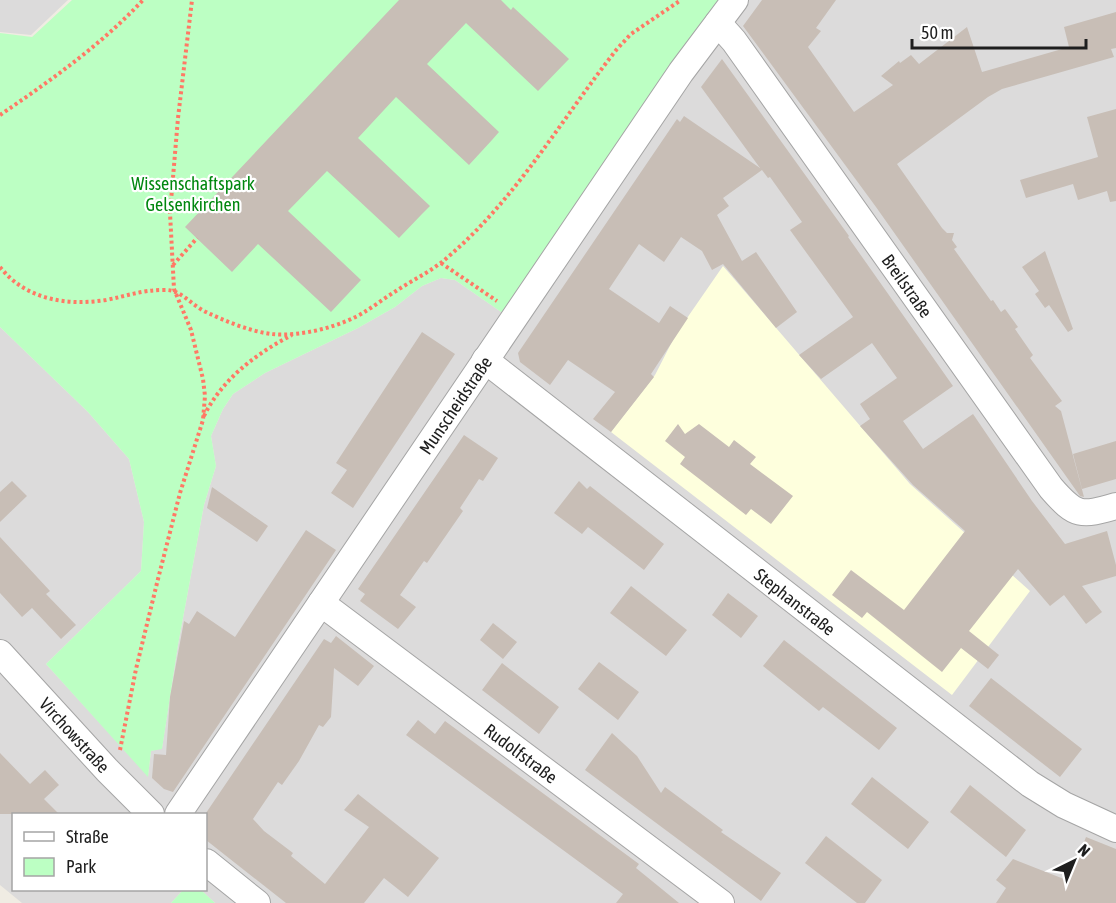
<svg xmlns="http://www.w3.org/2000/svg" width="1116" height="903" font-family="'Asap Condensed',sans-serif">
<rect width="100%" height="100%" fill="#f0ece3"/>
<path fill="#dcdbdb" d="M0 0H68L31 35 0 32Z
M746 0H1116V903H215L201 890H206V814H14V890H183L171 903H22L0 885V327L88 412 129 459 144 522 141 571 46 664 148 776 151 751 162 748 178 645 204 505 216 466 211 436 223 409 233 394 265 373 358 328 395 307 422 286 441 278 455 280 507 316Z"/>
<path fill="#feffdd" d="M723 266 910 484 1030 591 952 695 611 432 655 375 676 334Z"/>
<path fill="#bcffc3" d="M72 0H722L507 316 455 280 441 278 422 286 395 307 358 328 265 373 233 394 223 409 211 436 216 466 204 505 178 645 162 749 151 751 148 777 46 664 141 571 144 522 129 459 88 412 0 327V33L32 37Z
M183 890H201L215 903H171Z"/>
<path fill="#c8beb6" d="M399 0H501L511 10 513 7 569 59 538 91 466 23 427 64 499 132 492 140 469 165 396 97 358 138 430 206 422 214 399 238 327 171 288 211 361 280 331 312 258 244 232 272 185 227Z
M762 0H836L816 28 821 31 808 47 854 112 893 85 881 76 899 61 900 63 911 55 919 64 967 27 982 72 1069 47 1064 27 1116 12V48L1111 49 1114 57 1002 89 988 97 897 164 942 228 947 233H954L952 240 957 247 954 249 991 301 993 300 1001 312 1005 309 1018 327 1015 329 1033 355 1030 358 1062 401 1055 406 1061 411 1084 497 1080 496 876 207 743 26Z
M722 59 849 236 848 237 953 386 903 421 923 449 973 414 1032 501 1065 544 1107 531 1116 565V576L1082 586 1102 612 1086 624 1064 595 1050 606 1018 569 969 631 999 655 988 669 961 648 942 672 867 612 862 618 832 595 851 570 904 610 965 531 913 485 860 426 870 419 860 404 897 378 872 343 821 379 799 355 853 317 790 230 802 222 770 177 768 178 762 170 723 198 729 206 717 215 742 261 756 252 797 312 776 328 723 264 712 270 702 251 681 237 664 262 639 244 609 289 659 323 670 306 688 318 651 374 654 377 611 432 593 419 615 392 568 360 550 385 520 362 518 353 677 119 680 122 684 116 760 168 701 87Z
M1116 109V201L1110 202 1107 191 1078 200 1073 184 1026 198 1020 180 1098 157 1087 117Z
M1045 251 1073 329 1068 332 1049 305 1045 308 1035 294 1039 291 1022 267Z
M422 332 455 354 353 508 331 493 347 470 336 463Z
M678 424 685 434 699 424 729 447 734 440 756 457 750 464 793 496 771 524 751 509 746 515 680 464 685 457 665 441Z
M464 435 498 458 483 481 479 479 460 508 463 511 427 563 424 561 400 595 416 607 398 629 360 601 365 594 358 589Z
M1116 441V479L1082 489 1073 454Z
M12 481 27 496 0 522V492Z
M579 481 587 489 590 486 664 544 644 570 588 527 582 534 554 513Z
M212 487 268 526 257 542 207 508Z
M306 530 336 550 173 792 164 789 152 778 154 754 166 755 170 697 184 621 189 624 197 611 235 637Z
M0 537 50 591 46 594 76 625 61 639 32 608 22 617 0 593Z
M631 586 687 630 666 656 610 613Z
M728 593 758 616 741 638 712 615Z
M493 623 517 642 503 659 480 640Z
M336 636 374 666 358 686 334 668 331 717 323 727 319 725 299 761 282 785 278 782 253 819 264 831 293 853 291 856 325 884 369 827 344 810 358 794 439 858 408 897 384 878 364 903H286L206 840V813L324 639 331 643Z
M784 640 897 728 879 750 823 707 819 711 763 666Z
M599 662 639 692 618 720 578 689Z
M502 663 559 707 539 734 482 690Z
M991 678 1082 749 1060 777 969 706Z
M418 720 435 734 445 721 639 864 636 868 679 903H616L623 894 406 735Z
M612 733 637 756 661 793 665 787 723 830 721 832 781 873 761 901 585 770Z
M0 753 30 784 45 770 59 785 44 799 59 814H0Z
M872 777 929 822 908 849 851 804Z
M970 785 1026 830 1006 857 950 812Z
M826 836 882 880 865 903H857L805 863Z
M1086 837 1116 849V903H996L1006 888 996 880 1013 859 1069 881Z"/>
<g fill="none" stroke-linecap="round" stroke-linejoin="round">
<defs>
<g id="minor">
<path id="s1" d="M718 23 734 41 1051 488C1076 517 1081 516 1116 506"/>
<path id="s2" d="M485 360 1030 784 1064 805 1116 829"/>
<path id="s3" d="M321 603 721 903"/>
<path id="s4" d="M0 653 107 770 151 814"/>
<path id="s5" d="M178 814 681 72 735 0"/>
<path d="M206 862 257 903"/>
</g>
</defs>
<use href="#minor" stroke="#a5a5a5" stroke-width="28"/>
<path stroke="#ff7965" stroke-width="4" stroke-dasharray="3 3" stroke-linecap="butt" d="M0 115C50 81 101 45 143 0
M441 263 497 301
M173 265 197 238
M0 267C26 300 67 306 106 300 127 296 141 290 164 290 181 289 191 305 206 312 225 321 249 331 271 334 300 337 341 327 366 311 376 305 386 297 396 291 411 281 428 273 442 262 514 203 560 121 617 49L631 34 681 0
M204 416C222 379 257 353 292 335
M120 750 136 669 158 579 180 493 203 420 205 396 203 379 191 330 174 289 170 213 178 118 192 0"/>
<use href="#minor" stroke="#fff" stroke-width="26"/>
</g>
<g text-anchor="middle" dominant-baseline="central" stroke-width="4.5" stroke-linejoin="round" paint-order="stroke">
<g font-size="18" fill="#01870f" stroke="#fff">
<text x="193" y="183">Wissenschaftspark<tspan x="193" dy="21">Gelsenkirchen</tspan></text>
</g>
<g font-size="18" fill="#1e1e1e" stroke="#fff">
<text stroke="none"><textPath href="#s1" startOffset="324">Breilstraße</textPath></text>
<text stroke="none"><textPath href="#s5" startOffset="494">Munscheidstraße</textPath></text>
<text stroke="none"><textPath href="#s2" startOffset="393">Stephanstraße</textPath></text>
<text stroke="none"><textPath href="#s4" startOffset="111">Virchowstraße</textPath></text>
<text stroke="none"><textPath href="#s3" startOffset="250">Rudolfstraße</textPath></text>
</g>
</g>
<rect x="12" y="813" width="195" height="78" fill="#ffffff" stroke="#a5a5a5" stroke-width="1.5"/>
<rect x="24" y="832" width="30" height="9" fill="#ffffff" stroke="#a5a5a5" stroke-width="1.5"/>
<text x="66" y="843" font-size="18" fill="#1e1e1e">Straße</text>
<rect x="24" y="858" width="30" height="18" fill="#bcffc3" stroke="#a5a5a5" stroke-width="1.5"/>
<text x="66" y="873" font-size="18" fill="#1e1e1e">Park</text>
<g transform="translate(1074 861) rotate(43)" stroke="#ffffff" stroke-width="4.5" paint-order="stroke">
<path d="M0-4.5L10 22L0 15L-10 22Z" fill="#1e1e1e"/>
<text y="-9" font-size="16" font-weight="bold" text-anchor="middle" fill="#1e1e1e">N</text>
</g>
<path d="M912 39v9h174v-9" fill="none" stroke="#1e1e1e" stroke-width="3"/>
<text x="921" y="39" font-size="18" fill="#1e1e1e" stroke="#ffffff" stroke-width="4.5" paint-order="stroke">50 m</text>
</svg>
